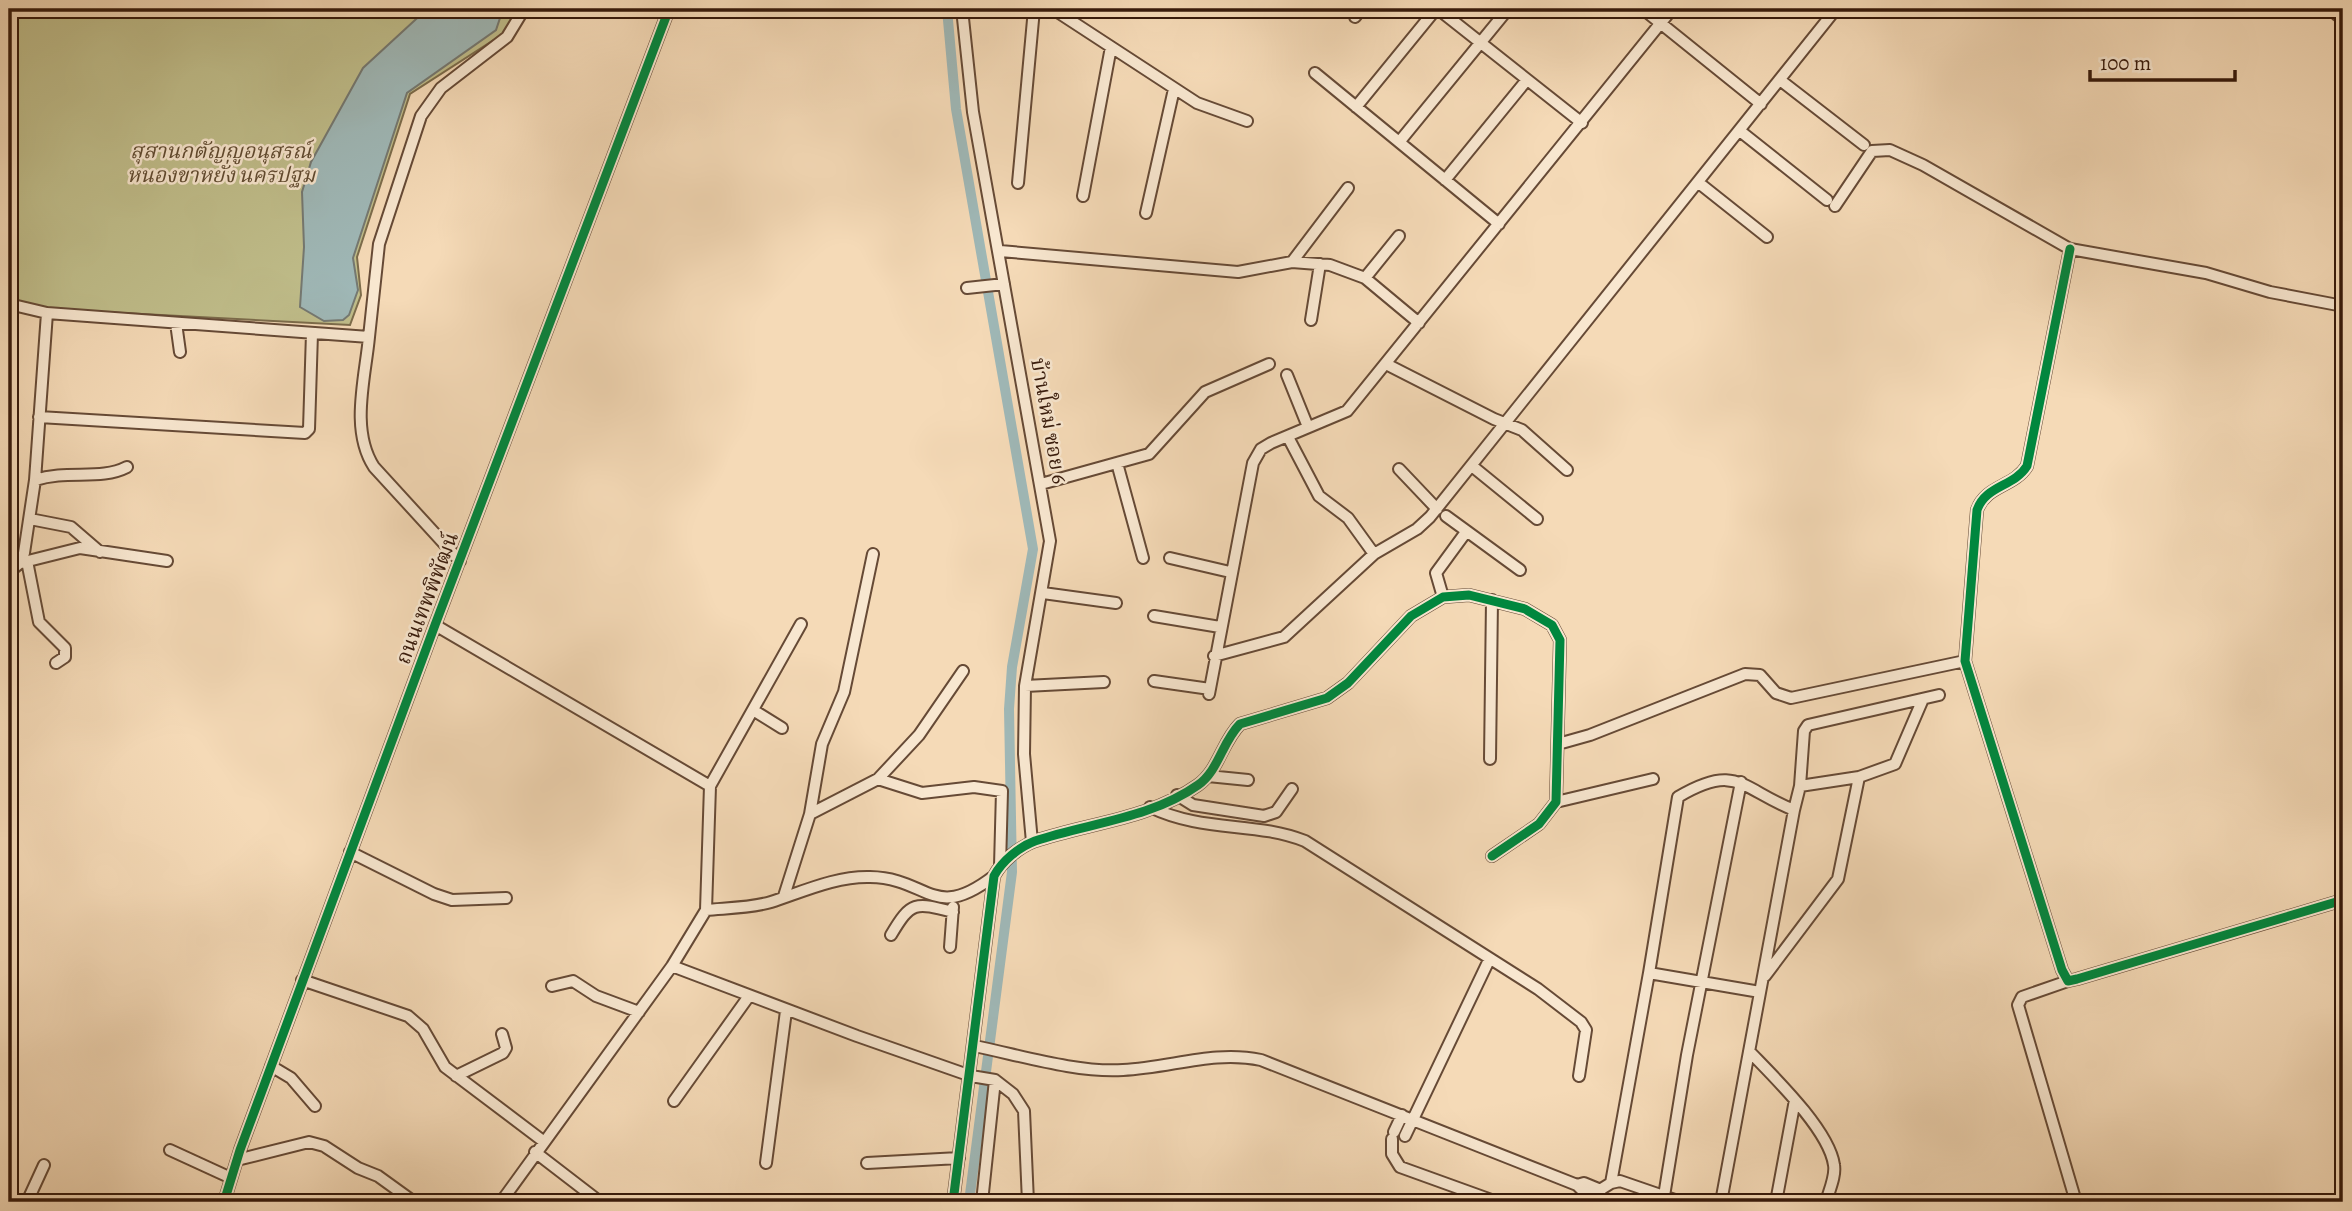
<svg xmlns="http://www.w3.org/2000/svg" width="2352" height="1211" font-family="Alegreya,'Noto Serif Thai',serif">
<rect width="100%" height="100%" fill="#f5dab7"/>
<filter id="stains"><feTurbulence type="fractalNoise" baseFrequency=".00286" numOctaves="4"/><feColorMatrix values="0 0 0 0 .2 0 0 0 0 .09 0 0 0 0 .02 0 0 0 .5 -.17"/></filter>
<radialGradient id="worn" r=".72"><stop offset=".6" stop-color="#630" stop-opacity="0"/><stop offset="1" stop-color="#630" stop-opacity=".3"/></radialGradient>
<path fill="#c0be8b" stroke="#7c6c4b" stroke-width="2" d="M9 9H521L506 32 410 94 357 257 361 295 350 325 9 307Z"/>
<path fill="#9fb8b7" stroke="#757972" stroke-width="2" d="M427 9H503L496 30 407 93 353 258 358 290 349 315 343 320 324 321 300 307 304 247 302 192 311 162 363 68Z"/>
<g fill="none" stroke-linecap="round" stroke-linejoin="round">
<path stroke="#9fb8b7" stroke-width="10" d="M947 9 956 109 1033 549 1012 667 1009 709 1012 872 969 1202"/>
<defs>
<path id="minor" d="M962 9 973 112 1050 541 1025 686 1024 754 1032 842
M1053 9 1197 103 1247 121
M1438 9 1582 123
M1643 9 1761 104
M2337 15H2343
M1355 17 1361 9
M1315 73 1499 224
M1780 80 1864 145
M1356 107 1436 9
M1740 131 1827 200
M1400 141 1508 9
M1445 180 1526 81
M1018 183 1034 9
M1699 183 1767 237
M1083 196 1111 47
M1835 206 1872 151 1890 150 1923 165 2070 249 2206 273 2270 292 2343 306
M1146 213 1174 89
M2070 249 2027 466C2014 487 1986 485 1977 510L1965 661 2062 970 2068 981 2077 979 2343 900
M1000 251 1238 272 1292 262 1330 265 1365 278 1419 323
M1292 262 1348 188
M1365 278 1399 236
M967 288 1004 284
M9 304 47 313
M1311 320 1320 264
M176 323 180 352
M369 337 379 244 421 116 441 88 507 37 524 9
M1386 364 1494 419 1522 430 1567 470
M1287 375 1308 427
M39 417 305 433 309 429 312 333
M1288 437 1319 496 1348 518 1374 554
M1117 463 1143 558
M1472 466 1537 519
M1399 469 1437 509
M35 480C68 469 100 481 127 467
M1041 484 1149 454 1205 392 1269 364
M1446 516 1520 570
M30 519 71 527 100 552
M1170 558 1230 572
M27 561 39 622 65 648V657L56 663
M20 563 80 548 167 561
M9 572 20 563 24 553 35 480 47 313 369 337C365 379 350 430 374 467L460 561
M1043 593 1116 603
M1443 597 1436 573 1466 532
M1154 616 1220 627
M435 625 710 786
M1214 656 1284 637 1374 554 1417 529 1430 517 1836 9
M1154 681 1210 689
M1025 686 1104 682
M1209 694 1253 463 1261 449 1271 443 1347 411 1672 9
M753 710 782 728
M1558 744 1590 735 1745 674 1760 675 1776 693 1791 698 1965 661
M1490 759 1492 600
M1208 776 1248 780
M1859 777 1895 764 1923 699
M878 779 922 793 974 787 1002 791 1000 866
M1800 786 1804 731 1808 725 1939 695
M1177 795 1193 805 1264 816 1276 812 1292 789
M1556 802 1653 779
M1150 807C1204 833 1254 821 1305 841L1538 989 1581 1022 1586 1030 1579 1076
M810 814 878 779 919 735 963 671
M350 852 434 894 452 900 506 898
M784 896 810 814 822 744 844 692 873 554
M706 910C727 908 751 908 771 902 802 892 836 876 870 877 929 878 933 923 994 876
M891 935C911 901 915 902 953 912
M950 947 953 907
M672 966 857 1036 971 1076 995 1080 1013 1094 1024 1111 1028 1202
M1649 973 1678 797C1737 762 1741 789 1794 810L1800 786 1859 777 1838 879 1765 976
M302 980 408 1016 423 1029 445 1067 543 1141
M2068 981 2022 997 2018 1005 2076 1202
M552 986 573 981 596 996 639 1012
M974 1046C1019 1055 1077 1073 1123 1070 1171 1068 1213 1050 1261 1060L1577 1185 1582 1190 1595 1193 1611 1183 1620 1181 1681 1202
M1749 1051C1774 1077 1829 1130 1834 1165 1836 1176 1829 1191 1826 1202
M271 1066 291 1078 315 1106
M456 1076 503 1053 506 1048 502 1034
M674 1101 749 996
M1394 1132 1402 1115
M1405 1136 1489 960
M1392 1139V1154L1400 1167 1497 1202
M170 1150 231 1178
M535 1152 600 1202
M237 1160 309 1142 324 1146 358 1168 378 1176 414 1202
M766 1163 786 1011
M867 1163 959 1158
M1611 1183 1649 973 1760 992
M1577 1185 1584 1183 1601 1190
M1664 1196 1687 1055 1741 782
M27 1202 44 1165
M224 1202 240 1150 435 625 669 9
M501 1202 672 966 706 910 710 786 801 624
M953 1202 994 876C1002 861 1019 847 1035 841 1088 823 1150 819 1198 785 1219 770 1222 742 1240 724L1327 698 1348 683 1411 616 1443 597 1469 595 1525 609 1552 625 1560 640 1556 802 1539 824 1492 856
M982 1202 995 1080
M1721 1202 1794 810
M1776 1202 1795 1100"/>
</defs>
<use href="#minor" stroke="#664a36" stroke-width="14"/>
<use href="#minor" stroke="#f8e7d0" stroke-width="10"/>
<defs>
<path id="cycleway" d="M2070 249 2027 466C2014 487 1986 485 1977 510L1965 661 2062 970 2068 981 2077 979 2343 900
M224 1202 240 1150 435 625 669 9
M953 1202 994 876C1002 861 1019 847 1035 841 1088 823 1150 819 1198 785 1219 770 1222 742 1240 724L1327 698 1348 683 1411 616 1443 597 1469 595 1525 609 1552 625 1560 640 1556 802 1539 824 1492 856"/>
</defs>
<use href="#cycleway" stroke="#f8e7d0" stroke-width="13"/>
<use href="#cycleway" stroke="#00873e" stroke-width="9"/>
</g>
<g text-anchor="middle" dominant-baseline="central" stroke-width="5" stroke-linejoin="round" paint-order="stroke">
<g font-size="21" font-style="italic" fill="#604b31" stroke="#f8e7d0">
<text x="221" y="151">สุสานกตัญญูอนุสรณ์<tspan x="221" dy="24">หนองขาหยั่ง นครปฐม</tspan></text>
</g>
<g font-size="21" fill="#371a0b" stroke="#f8e7d0">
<text transform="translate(1049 421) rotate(80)">บ้านใหม่ ซอย 6</text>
<text transform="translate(427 598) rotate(-69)">ถนนเทพพิพัฒน์</text>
</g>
</g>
<rect width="2352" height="1211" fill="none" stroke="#f5dab7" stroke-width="35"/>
<rect x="10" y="10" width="2331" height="1190" fill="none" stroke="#371a0b" stroke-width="3.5"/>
<rect x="18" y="18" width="2317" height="1176" fill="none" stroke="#371a0b" stroke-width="2"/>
<path d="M2090 70v10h145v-10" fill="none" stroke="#371a0b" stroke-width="3.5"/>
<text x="2100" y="70" font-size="21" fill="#371a0b" stroke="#f8e7d0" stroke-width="5" paint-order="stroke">100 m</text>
<rect width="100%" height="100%" filter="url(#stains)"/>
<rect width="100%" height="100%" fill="url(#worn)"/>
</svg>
